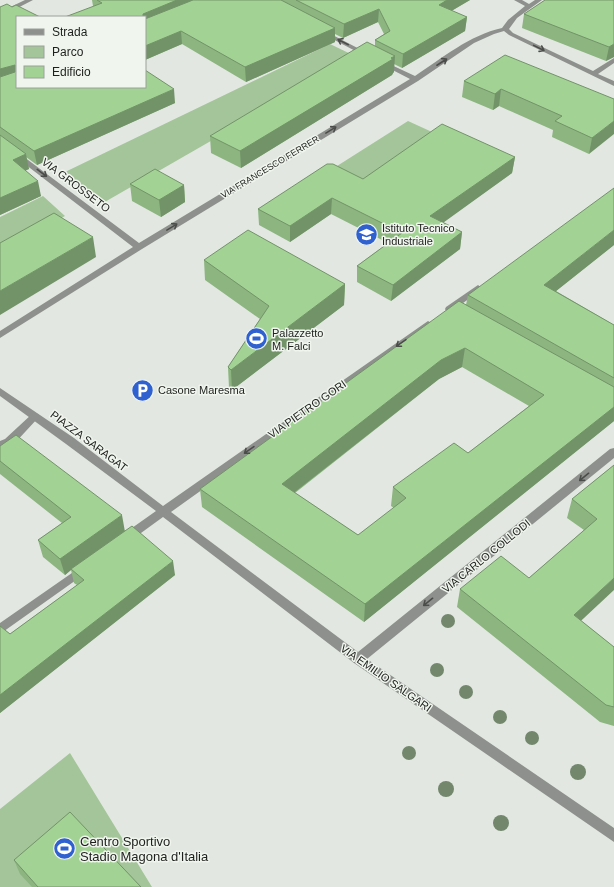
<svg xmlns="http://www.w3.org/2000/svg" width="614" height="887" font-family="Helvetica,sans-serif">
<rect width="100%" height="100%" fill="#e2e8e1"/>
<path fill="#a4c599" d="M330 44 357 57 103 203 65 172Z
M408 121 443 137 371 184 337 166Z
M43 196 65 216 0 252V217Z
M70 753 152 887H0V809Z"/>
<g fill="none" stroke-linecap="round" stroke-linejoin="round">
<path fill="#8e908d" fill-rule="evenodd" d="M35 413 38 414 40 416 38 418 13 445 0 449V441L5 439 32 414Z"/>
<path fill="#8e908d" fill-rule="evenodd" d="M25 0H33L0 17V12Z
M514 0H522L529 4 535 0H542L517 18 509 29 513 33 593 71 614 58V63L598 74 614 81V86L509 35 504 31 494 34 474 43 418 81 142 249 0 338V331L133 247 0 145V139L139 243 410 79 381 64V62H385L415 76C442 58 470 35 502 28L508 20 525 6Z
M323 30 369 54 370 55 365 56 321 33 320 32Z
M478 285 482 288 481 290 452 311H446L445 309 446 307Z
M428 321 433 324 431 326 171 512 358 652 610 449 614 448V458L367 659 614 828V842L354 663 163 517 130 541H122L121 538 122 535 156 511 66 444 0 396V388L74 438 163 506Z
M82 566 86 567 88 570 86 573 0 634V623Z"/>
</g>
<g fill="#73876d">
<circle cx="448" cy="621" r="7"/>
<circle cx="437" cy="670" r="7"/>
<circle cx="466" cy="692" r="7"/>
<circle cx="500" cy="717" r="7"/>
<circle cx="532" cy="738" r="7"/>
<circle cx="409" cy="753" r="7"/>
<circle cx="578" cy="772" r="8"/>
<circle cx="446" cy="789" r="8"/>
<circle cx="501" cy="823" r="8"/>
</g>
<path fill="#8cb580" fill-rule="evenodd" d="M92 0H470L451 11 467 17 465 31 402 68 394 64V72L393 73 392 75 241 168 211 153 210 136 375 46V40L384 34 378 22 343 38 335 34V42L246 82 182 44 145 60V17L93 6Z
M545 0H614V57L606 61 522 28 524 14Z
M0 7 175 103 37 165 26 157 29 169 25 170 41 196 0 215Z
M464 81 614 99 589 154 552 137 553 130 499 106 493 110 462 97Z
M515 157 512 173 443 222 462 232 460 249 391 301 357 282V266L388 243 331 214 290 242 259 225 258 209 363 179Z
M130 184 184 185 185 202 161 217 132 201Z
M614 245 556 291 614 325V421L364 622 202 507 200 489 466 305 468 295ZM462 367 529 406 468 453 393 487 391 506 394 508 358 535 295 493 439 379Z
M204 260 345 284 344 305 232 390 229 388 228 367 260 319 205 280Z
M0 446 125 531 175 575 0 713V626L10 634 77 585 74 583 71 570 65 575 43 557 38 540 62 523 0 474Z
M614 465 581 621 614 647V726L600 722 457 607 460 589 529 578 584 530 567 518 572 499Z
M14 860 141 887H32L20 874Z"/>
<path fill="#729368" d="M177 0H211L145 27V17H143V14Z
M447 0H470L438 19 439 5Z
M379 9 378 22 343 38 344 24Z
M467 17 465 31 402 68 403 54Z
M335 28V42L246 82 245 67Z
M181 31 182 44 145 60V46Z
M614 44V57L606 61 609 47Z
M395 56 394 72 393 73 392 75 241 168 240 151Z
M15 65 17 74 0 84V69Z
M174 89 175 103 37 165 34 151Z
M501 89 499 106 493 110 495 94Z
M614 121V134L589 154 592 138Z
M26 154 29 169 16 175 13 160Z
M515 157 512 173 429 233 430 216Z
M38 181 41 196 0 215V198Z
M184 185 185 202 161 217 159 200Z
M332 198 331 214 290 242V226Z
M614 230V245L541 303 544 285Z
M462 232 460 249 391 301 393 285Z
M93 237 96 257 0 315V291Z
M345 284 344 305 232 390 231 370Z
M465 348 462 367 439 379 282 502V484L441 360Z
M614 407V421L364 622 365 604Z
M122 515 125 532 71 569V570L65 575 60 559Z
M173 561 175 575 0 713V695Z
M614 578V590L569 632 574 615Z"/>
<path fill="#a3d295" stroke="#729368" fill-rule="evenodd" d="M97 0H177L143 14V17H65L102 3Z
M193 0H281L335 28 245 67 181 31 145 46V19Z
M296 0H447L439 5 467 17 403 54 375 40 390 31 379 9 344 24Z
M545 0H614V44L609 47 524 14Z
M7 4 12 7 16 5 40 17H17V87H145V70L174 89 34 151 0 127V77L15 72V65L0 69V7Z
M367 42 395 56 391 58 393 59 240 151 210 136Z
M505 55 614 99V121L592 138 555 121 562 116 501 89 495 94 464 81Z
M442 124 515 157 430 216 462 232 393 285 357 266 402 233 332 198 290 226 258 209 327 164H333L363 179Z
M0 135 26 154 13 160 38 181 0 198Z
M155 169 184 185 159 200 130 184Z
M614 188V230L544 285 614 325V378L468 295Z
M54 213 93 237 0 291V243Z
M248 230 345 284 231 370 228 367 269 306 204 260Z
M459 301 614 387V407L365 604 200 489ZM465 348 544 395 468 453 454 443 393 487 406 498 358 535 282 484 441 360Z
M16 435 122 515 60 559 38 540 71 517 0 461V446Z
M614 465V578L574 615 614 647V707L606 705 460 589 501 556 529 578 597 519 572 499Z
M132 526 173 561 0 695V626L10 634 84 580 71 569Z
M70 812 141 887H38L14 860Z"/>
<defs><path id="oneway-shaft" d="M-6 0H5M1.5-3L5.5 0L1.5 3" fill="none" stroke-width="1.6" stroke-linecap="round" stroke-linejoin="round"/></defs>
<g stroke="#4b4d4a">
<use href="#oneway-shaft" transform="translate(343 42) rotate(-153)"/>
<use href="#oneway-shaft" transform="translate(539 48) rotate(26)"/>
<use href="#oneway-shaft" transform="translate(442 62) rotate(-33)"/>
<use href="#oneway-shaft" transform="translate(331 130) rotate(-31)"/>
<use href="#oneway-shaft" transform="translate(42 173) rotate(37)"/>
<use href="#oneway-shaft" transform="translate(172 227) rotate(-31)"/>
<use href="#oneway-shaft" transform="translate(401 343) rotate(145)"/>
<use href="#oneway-shaft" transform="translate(249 450) rotate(145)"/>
<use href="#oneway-shaft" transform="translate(584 477) rotate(141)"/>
<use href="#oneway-shaft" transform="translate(428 602) rotate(141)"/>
</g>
<defs>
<symbol id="school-disc" viewBox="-11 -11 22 22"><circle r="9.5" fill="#3061d0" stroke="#f0f5ee"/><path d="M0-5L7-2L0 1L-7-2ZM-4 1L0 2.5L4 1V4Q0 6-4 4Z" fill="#fff"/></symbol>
<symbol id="stadium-disc" viewBox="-11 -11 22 22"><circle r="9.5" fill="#3061d0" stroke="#f0f5ee"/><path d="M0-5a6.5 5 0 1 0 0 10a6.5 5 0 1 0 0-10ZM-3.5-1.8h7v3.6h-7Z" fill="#fff"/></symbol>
<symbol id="parking-disc" viewBox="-11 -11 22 22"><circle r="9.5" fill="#3061d0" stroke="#f0f5ee"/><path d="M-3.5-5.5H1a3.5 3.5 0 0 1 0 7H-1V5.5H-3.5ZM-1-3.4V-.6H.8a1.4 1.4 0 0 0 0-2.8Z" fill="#fff"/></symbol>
</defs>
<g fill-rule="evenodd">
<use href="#school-disc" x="354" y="222" width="25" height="25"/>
<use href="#stadium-disc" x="244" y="326" width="25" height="25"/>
<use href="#parking-disc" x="130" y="378" width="25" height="25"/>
<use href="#stadium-disc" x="52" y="836" width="25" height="25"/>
</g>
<g text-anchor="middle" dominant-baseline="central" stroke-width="3" stroke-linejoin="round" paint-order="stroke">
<g font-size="9" fill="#1e201d" stroke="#f0f5ee">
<text transform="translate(270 167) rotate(-31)">VIA FRANCESCO FERRER</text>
</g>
<g font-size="11" fill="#1e201d" stroke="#f0f5ee">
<text transform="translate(76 185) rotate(37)">VIA GROSSETO</text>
<text transform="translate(307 409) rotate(-35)">VIA PIETRO GORI</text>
<text transform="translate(89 441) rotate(37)">PIAZZA SARAGAT</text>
<text transform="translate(486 556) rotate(-39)">VIA CARLO COLLODI</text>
<text transform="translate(386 678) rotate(35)">VIA EMILIO SALGARI</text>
</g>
<g font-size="11" fill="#1e201d" stroke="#f0f5ee" text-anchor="start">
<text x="382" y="228">Istituto Tecnico<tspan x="382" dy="13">Industriale</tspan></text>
<text x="272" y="333">Palazzetto<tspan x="272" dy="13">M. Falci</tspan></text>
<text x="158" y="390">Casone Maresma</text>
</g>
<g font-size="13" fill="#1e201d" stroke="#f0f5ee" text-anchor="start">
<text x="80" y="841">Centro Sportivo<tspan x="80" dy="15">Stadio Magona d'Italia</tspan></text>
</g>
</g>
<rect x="16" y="16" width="130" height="72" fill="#f0f5ee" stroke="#9ca09a"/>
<rect x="24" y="29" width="20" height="6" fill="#8e908d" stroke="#9ca09a"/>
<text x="52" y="36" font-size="12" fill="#1e201d">Strada</text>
<rect x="24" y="46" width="20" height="12" fill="#a4c599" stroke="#9ca09a"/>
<text x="52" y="56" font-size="12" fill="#1e201d">Parco</text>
<rect x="24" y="66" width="20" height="12" fill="#a3d295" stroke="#9ca09a"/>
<text x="52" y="76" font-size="12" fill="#1e201d">Edificio</text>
</svg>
